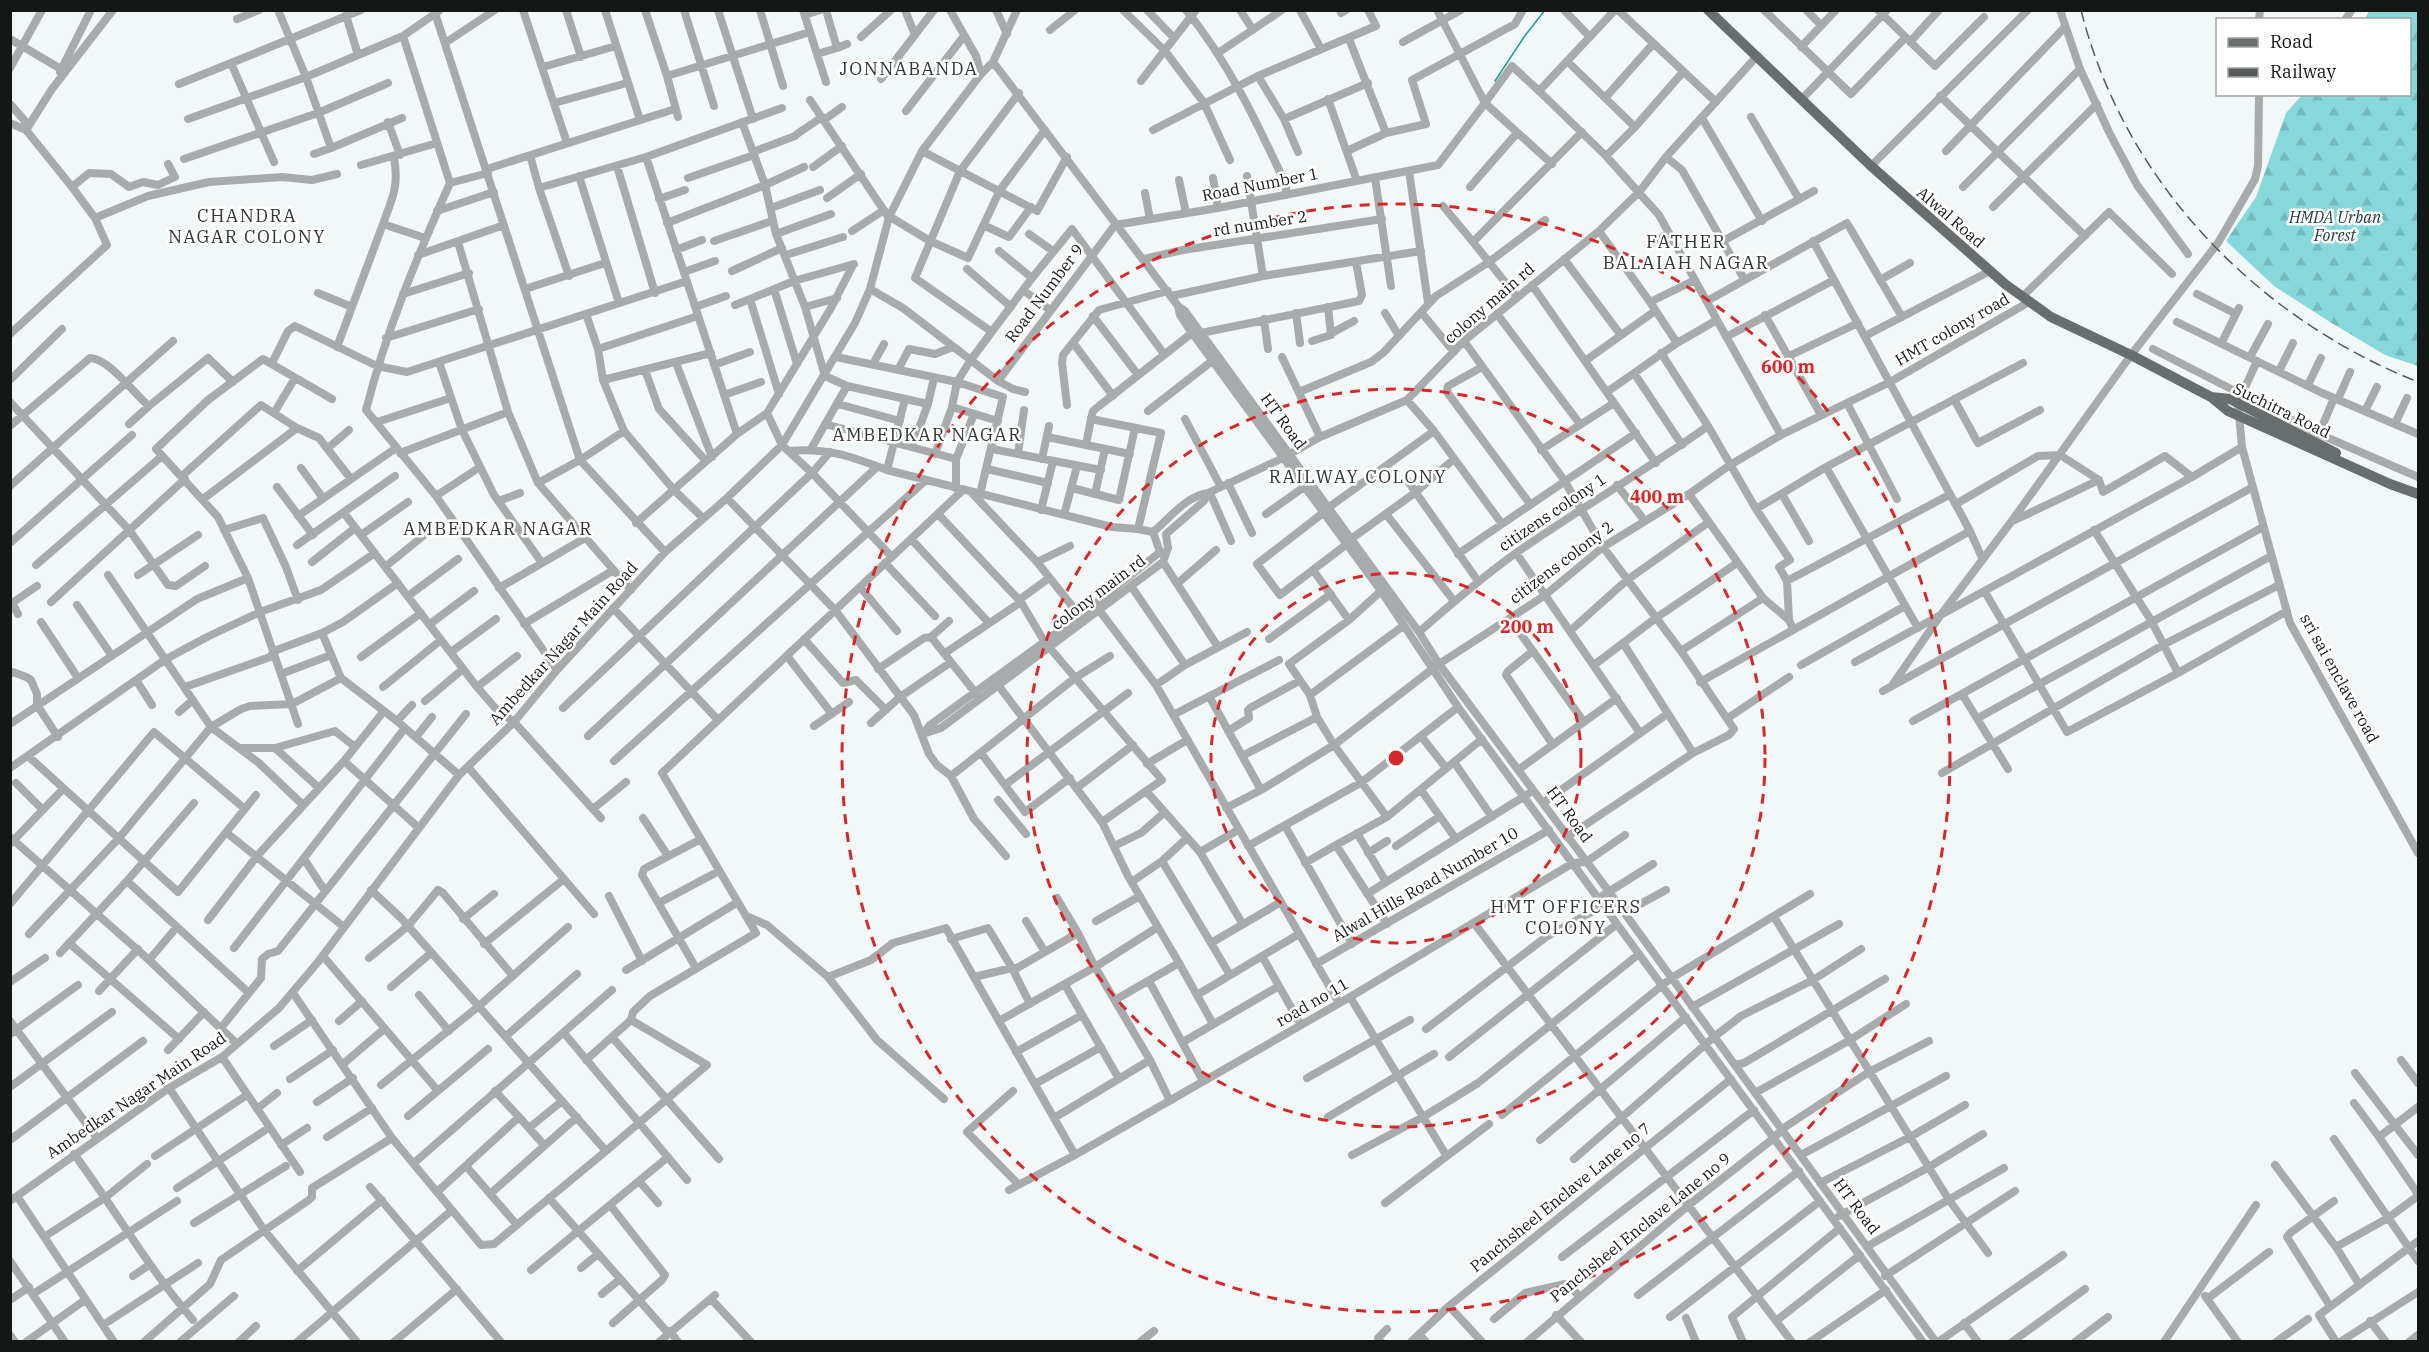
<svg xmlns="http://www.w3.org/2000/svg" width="2429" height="1352" font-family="'IBM Plex Serif',serif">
<defs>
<pattern id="forest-firs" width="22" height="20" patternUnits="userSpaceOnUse" patternTransform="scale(1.5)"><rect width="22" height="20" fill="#87d8db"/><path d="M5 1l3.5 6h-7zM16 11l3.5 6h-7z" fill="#74b9bb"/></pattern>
</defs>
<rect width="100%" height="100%" fill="#f2f8f8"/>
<path fill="url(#forest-firs)" d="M2369 11H2418V366L2385 355 2330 322 2274 286 2226 241 2256 197 2286 113 2302 95 2410 94V20L2365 19Z"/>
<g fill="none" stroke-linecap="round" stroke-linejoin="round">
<path stroke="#1f9b9f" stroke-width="1.5" d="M1495 81 1524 37 1545 10"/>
<path stroke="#a8abab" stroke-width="8" d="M278 10 306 77 331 148 402 118
M434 10 580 460 665 552
M523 10 567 143
M566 10 581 57
M605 10 640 120
M645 10 667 76 810 32
M684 10 714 106
M718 10 753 119
M760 10 783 86
M803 10 826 82
M905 10 915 35
M950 10 976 56 981 74
M996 10 1007 34
M1123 10 1165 51 1204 103 1230 160
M1147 10 1174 38
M1186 10C1230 64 1257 123 1286 185V195
M1240 10 1253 30
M1300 10 1321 49
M1564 10 1590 37
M1618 10 1716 102
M1764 10 1851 94 1905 38
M1806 10 1821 25
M1878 10 1935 66 1984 17
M2060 10 2080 69 2109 132 2137 185 2188 254
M1341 13 1346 10
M346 15 358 55
M805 15 820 10
M237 19 259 10
M2259 20 2260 10
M2345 20 2351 11
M1050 30 1075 10
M403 36 450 183
M861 37 891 10
M10 39 61 69
M1349 39 1386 133
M1403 42 1461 10
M1910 42 1939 10
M445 43 495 10
M1801 47 1836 10
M837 48 847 44
M1218 53 1282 10
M817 54 837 48 826 10
M1567 61 1635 127
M993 62 1178 306 1185 311 1419 632 1439 664 1610 893 1936 1342
M543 67 616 46
M10 68 42 10
M60 72 91 10
M667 76 678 117
M1258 76 1284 119 1298 152
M881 79 934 10
M1141 81 1196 10
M179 84 231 63
M1539 91 1606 156 1659 215 1717 320 1677 343 1607 392
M1940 96 2085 236
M1605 98 1653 44
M1328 99 1357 181
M1802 99 1887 10
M810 100 887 215 930 241 968 258 1000 190 1045 130
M554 103 627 83
M10 104 25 121 26 130
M906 111 964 36
M1751 117 1799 199
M1702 118 1762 221
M188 119 306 77 403 36 439 11
M1284 119 1368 83
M824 120 842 107
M388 122 400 155
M742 122 765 185 776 234 805 307 825 376 847 386 928 404
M10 123 26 130 72 187 95 218 107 245 10 334
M26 130 52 89 113 10
M1153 130 1258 76 1376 26 1368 10
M797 134 822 117
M922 151 1037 211 1067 157
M1347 151 1386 133 1426 124 1412 80 1515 24 1523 10
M1946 151 2065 27
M753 152 795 136
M314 154 331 148
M530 155 539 188 569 276
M1606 156 1635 127 1683 72
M394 157C399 187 393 196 383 224L425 238
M646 157 737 434
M1666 157 1682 170 1744 279
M184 159 318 113 388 83
M274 162 231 63 361 10
M1552 164 1485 103 1512 66 1539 91 1615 10
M361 165 437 143
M617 166 655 293
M1871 166 2028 10
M813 167 842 146
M487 169 675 109
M1409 171 1428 303
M488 173 450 183C417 257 386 331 366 410L436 496 557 670
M579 176 619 303
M1247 176 1263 276
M688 178 754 155
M1213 178 1218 208
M1375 178 1391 286
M1179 180 1186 213
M72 187 89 173 111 174 129 187 143 182 158 185 175 177 168 164
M1470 187 1517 133
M1963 187 2080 69
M539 188 646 157 782 108
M1145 193 1150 219
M827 198 861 174
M659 199 685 190
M1443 206 1473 242 1582 132
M1993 207 2097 104
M771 208 820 190
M437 211 494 192
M95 218 148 196 209 182 282 177 312 180 337 174
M667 223 765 185 804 167
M1115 225 1218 208 1438 165 1485 103 1437 10
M985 226 1009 237 1031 207
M852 231 884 210
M1599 231 1650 302 1677 343
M776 234 831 214
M1029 234 1053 251
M714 241 772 221
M1723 241 1814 191
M1813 241 1970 531 1982 558
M458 242 508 412 538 483 631 590
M1473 242 1517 297
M1650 244 1669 233
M676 250 702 240
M999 251 1032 278
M418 255 504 225
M786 255 843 237
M1144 259 1183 250 1382 219
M1564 259 1620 334
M853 265 831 308 767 413 782 445 812 473 892 557
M967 269 1011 307
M732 271 782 248
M684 272 715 261
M1880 280 1910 263
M1532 285 1656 463
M525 289 605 263
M774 289 797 364
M870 289 903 308 998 381 1013 389 1025 392
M1023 290 1050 310
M318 293 352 307
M403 294 469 273
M2197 294 2236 314
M1171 296 1263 276 1421 251
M2022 297 2109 212 2172 274
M1707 301 1847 223 1902 317
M1650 302 1695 280
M735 305 750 299
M1178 306 1180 315 1192 333 1381 591 1458 707 1923 1342
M695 307 726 296
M805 307 837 298
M1421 312 1454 352
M1296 313 1300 343
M1385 313 1399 336
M586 314 598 349 603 380 624 431 674 490 703 518
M1497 314 1580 424
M1765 315 1821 415
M1093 316 1138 375
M1264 319 1268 349
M1717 320 1781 435
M2177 322 2320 392 2418 434
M992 332 915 278 960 171 1019 93
M1201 333 1359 301 1362 295 1356 262
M1332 333 1354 321
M1865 336 1990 271
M1726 337 1834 280
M386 338 479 309
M1312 341 1331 335 1328 307
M1464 341 1564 480 1603 547 1681 651 1734 729 1729 735 1693 753 1567 837
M2222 342 2239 308
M1074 344 1113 396
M337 347 383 224
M598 349 698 316
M2153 349 2319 434 2418 477
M1661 353 1708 426 1756 509 1790 560 1779 567 1787 581 1789 620 1793 629
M1789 356 1858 323
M836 357 957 382 1003 397 980 494
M1282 357 1320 437
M2250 357 2268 324
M1585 361 1655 311
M2257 361 2238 403 2242 447 2290 623 2418 853
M439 362 462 430 494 495 542 563
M272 363 288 331 295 326 377 366 407 372 687 281
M676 363 712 457
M873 364 884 344
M714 365 750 352
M1482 367 1448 386 1447 392 1530 504
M645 370 659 409 706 461
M898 370 909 349 935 354 953 347
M2279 371 2293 343
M1634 373 1682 445
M10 380 62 329
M603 380 711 353
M998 381 1115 225
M2308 385 2321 358
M1299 392 1371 362 1383 353 1436 296 1489 262 1545 220
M779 394 750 299 794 281 854 264
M724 395 761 382
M1954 399 1978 443 2040 410
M2338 399 2350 372
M1407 400 1434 431 1502 524
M10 402 130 531 168 585 176 586 205 566
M1847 403 1897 499
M838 404 900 421
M1067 405 1062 363 1063 355 1099 310 1168 291
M952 407 998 421
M1148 411 1212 361
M2365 411 2377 387
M274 413 295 378
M1091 419 1093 411 1099 406 1192 333
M1185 419 1221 487
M377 422 451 398
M129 424 149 406
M825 424 956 459
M2395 424 2407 398
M10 426 90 358C110 359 134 394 149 406L208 358 233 382
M2319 434 2334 398
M1047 437 1130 454
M1086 445 1091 419 1161 433 1138 529
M912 447 928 404 934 378
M328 448 349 430
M811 449 847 386
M992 449 1101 470
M1541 450 1614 403
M789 451C826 447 853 457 887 470L1112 527 1138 529 1153 532
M400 453 508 412
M935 454 952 407 957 382 970 361 1032 278 1072 229 1164 354
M1018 454 1024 410
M1042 459 1049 426
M1826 467 1918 628
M301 468 323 498
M987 469 1048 483
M887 470 905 399
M182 476 261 405 297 428 319 438 351 479
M1407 480 1478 581
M538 483 580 460 624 431
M1228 483 1252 533
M1617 485 1644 520
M10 486 173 341
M277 487 313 535
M956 488V459L974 414
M1072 488 1119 500 1135 428
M971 492 1037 562 1080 616
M1210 493 1231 541
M1095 494 1105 449
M1689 494 1763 598 1789 620
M1782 494 1809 541
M436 496 480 467
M727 498 835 610 914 715 929 754 937 765 951 776 974 819 1006 856
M203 499 297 428
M499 501 520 493
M1956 504 2038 456 2060 455 2099 480 2103 492 2165 456 2192 477
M1328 508 1434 431
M1756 509 1826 467 2023 363
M1041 510 1053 461
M344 513 477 687 497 710 514 722 601 818
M1323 513 1257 564 1280 595 1347 544
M938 514 1021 602 1044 641
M1266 514 1304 487
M1386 514 1454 601
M1064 515 1077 466
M298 516 396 448
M2015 520 2099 480
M636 523 737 434 767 413
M224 530 263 518 286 567 298 600
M2094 530 2152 622 2178 673
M1153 532C1169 519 1186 496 1208 493
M361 535 408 502
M911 539 989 623
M1351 539 1416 492 1454 459
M10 543 132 435
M297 545 395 476
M1516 553 1640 733
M1458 554 1636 433
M312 562 355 528
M1037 562 1070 546
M1163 562 1218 647
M885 563 935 616
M36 565 162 456
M385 567 428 532
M1313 570 1349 620
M108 575 211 727 259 763 303 805
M138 575 198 535
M1787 581 1949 495
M1178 583 1216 550
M1131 586 1185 665
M860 587 897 631
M499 588 585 538
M1985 592 2067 732 2178 673 2287 611
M408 596 458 559
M1019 600 1049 578
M51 602 185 479
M77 605 112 656
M613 608 718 720
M1099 610 1156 685 1339 1003
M18 614 12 603 37 586
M1510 619 1584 722
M41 622 78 678
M430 624 474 591
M524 624 612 571
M1570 631 1627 580 1709 522
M1419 632C1451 604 1482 577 1516 553 1579 509 1645 471 1708 426
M322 633 341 678 397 721 459 775
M931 637 949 621
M804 639 843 683 856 680 886 710
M1269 639 1331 594
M1623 643 1693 753
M1049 647 1162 780 1146 791 1200 852 1242 923
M1533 651 1508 671 1506 675 1553 745
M1681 651 1763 598
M451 652 496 619
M945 653 1021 602
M787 656 832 714
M361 657 421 613
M1855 662 2192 477 2242 447
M1594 665 1656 618 1737 563
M1801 665 1905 606
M878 669 924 638 931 637 978 696
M10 674 13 672 26 677 31 680 37 694V705L58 737
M281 674 331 655
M136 680 152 705
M1700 682 1970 531
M1893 684 1940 616 2011 522 2131 355 2218 243 2255 179 2258 166 2259 94
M998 685 1102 822 1128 876 1179 963 1115 1000
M1156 685 1185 665 1247 632
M185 687 270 657 274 651 322 633 343 622 398 583
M383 687 441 640
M477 687 517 656
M1883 691 2253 487
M1962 694 2008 769
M1310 695 1403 626
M1209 696 1261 790
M425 701 463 669
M563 708 812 473 830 452
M179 712 193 700
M1173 715 1279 660
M1317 717 1310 695 1289 664 1349 620 1381 591
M1728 718 1789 677
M1978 718 2271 556
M397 721 412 705
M1913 721 2263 527
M871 723 900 697 951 662
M10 724 197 599 248 578
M298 724 248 578 218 517 156 449 208 400 263 359 332 399
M814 726 849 702
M1228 731 1249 718 1248 710 1250 708 1299 681
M923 734 941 728 1163 562 1168 548 1166 534 1204 501 1208 493 1283 458 1320 437 1407 400 1464 341 1599 231 1640 191 1666 157 1757 56
M923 734 930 725 1080 616 1160 552 1153 532
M588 736 877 467
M1421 736 1446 768
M416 737 432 717
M239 748H275L319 788
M275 748 335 731 355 747
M981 753 1025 812 1070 778
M28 756 178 892 256 795
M1242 756 1317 717 1334 745 1387 817
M344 761 419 828
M614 761 926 480
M1454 762 1492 817
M1147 764 1187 740
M468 767 594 914
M10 768 166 659 209 636 260 612 321 590 375 553
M1518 770 1617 698
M1942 773 2163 645 2279 585
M951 776 1075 678 1110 656
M16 783 43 810
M1005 785 1128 693
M1078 787 1133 745
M1421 790 1456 839
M998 800 1026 834
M1543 803 1667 714
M1226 808 1261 790 1334 745 1439 664 1544 596 1603 547 1689 494 1730 465 1781 435 1890 382 2029 302
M593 809 626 782
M643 818 668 856
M1102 822 1146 791
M1285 826 1352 944
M227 833 344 927
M1357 833 1386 882
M10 837 149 960 237 1044
M11 843 63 789
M1336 845 1387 817 1482 739
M1114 846 1141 833 1165 812
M1248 846 1362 782 1458 707
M1396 846 1440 816
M1200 852 1238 830
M1368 853 1387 841
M304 859 325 891
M1162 861 1230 975
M1305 863 1336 845 1387 924
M127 881 249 993
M1133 881 1162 861 1187 838
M1367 894 1528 794
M609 896 642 961
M1599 898 1653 864
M659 903 719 871
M10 904 154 732 245 809
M1624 913 1666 890
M746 916 767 925 828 977 871 960 893 943 946 928 1075 1155
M1774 917 1949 1200 1988 1253
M463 919 494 894
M208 920 257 856 344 761 384 711
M1026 921 1045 952
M1096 921 1140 896
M1474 923 1792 1342
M1078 933 1095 967 1158 927
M29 934 119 838 211 727 241 709 250 706 292 704 341 678
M951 939 988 928 1012 968H1017L1078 933 1057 898
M69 943 179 1039
M1211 943 1281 902
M484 944 564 879
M234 948 405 728
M60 953 127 881 194 803
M323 956 438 1091
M1262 956 1301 1025
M369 958 408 926 438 890 443 893 513 976
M149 960 176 928
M1179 963 1213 1024
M1316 964 1549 830
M696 968 642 875 644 869 701 839
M626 970 738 902
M828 977 877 1040 944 1099
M974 977 1012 968 1030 1004
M1149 981 1203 1081
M10 982 45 958
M1065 985 1119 1079
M391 987 431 953
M99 991 138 949
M293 993 392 1138 481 1245 494 1244 606 1151 401 918 371 890
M419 995 449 1031
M1197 995 1299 934
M1350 997 1423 1117 1478 1083 1639 954
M1692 1007 1839 924
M10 1021 97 1138
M339 1021 362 1001
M999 1021 1095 967 1150 1060 1170 1101
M221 1028 261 978 262 959 268 954 278 951 466 714
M1426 1029 1546 937 1608 903
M564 1033 687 1180
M10 1034 78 985
M506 1036 577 974
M612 1037 719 1159
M1183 1042 1279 986
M274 1046 312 1020
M168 1050 204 1012
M1016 1052 1082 1015
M222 1057 300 1172
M1449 1057 1617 924
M586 1060 631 1020 633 1012 650 996 756 933 662 773 963 490
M2401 1060 2418 1083
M343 1064 384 1029
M1735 1065 1744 1063 1885 979
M2355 1073 2418 1155
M1307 1078 1410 1020
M290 1079 333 1050
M1035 1084 1101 1047
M381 1085 479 1006 568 927
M10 1087 112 1012
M169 1088 264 1230 357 1342
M1013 1091 967 1132 1018 1184
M1755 1093 1850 1040 1906 1004
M317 1102 353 1078
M2354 1103 2379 1137
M2418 1107 2379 1137 2418 1194
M257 1109 277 1093
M1502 1115 1670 979 1810 894
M408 1116 488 1049
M519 1117 544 1145
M1328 1117 1434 1054
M1054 1118 1150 1060
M529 1128 562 1101
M327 1137 372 1108
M2334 1139 2418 1261
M10 1140 143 1041
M1540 1140 1686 1017
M281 1145 307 1128
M606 1151 707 1065 631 1020
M74 1154C115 1209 148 1268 193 1320
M1352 1155 1423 1117 1446 1155
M1801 1155 1946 1076
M155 1156 244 1097
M1574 1159 1714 1037 1741 1016 1813 980 1861 949
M414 1163 612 990
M2275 1165 2336 1247 2359 1284
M466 1166 517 1225
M639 1181 658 1203
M1820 1183 1910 1137 1965 1105
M370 1187 501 1342
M177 1188 264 1131
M1009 1190 1075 1155 1350 997 1573 863 1586 862 1625 835
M437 1192 519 1117 495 1091
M490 1194 577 1117
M17 1196 114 1342
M549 1198 668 1333
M10 1201 169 1088 222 1057 279 1008 318 962 459 775 514 722 557 670 665 552 727 498 782 445 855 323 870 289 889 217 922 151 981 74 993 62 1017 10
M1385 1203 1489 1124
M610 1205 665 1275 662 1280 613 1323
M1839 1216 1929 1167 1983 1134
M194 1223 286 1166
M44 1237 106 1197 147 1164
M1868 1246 2004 1168
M2336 1247 2388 1218 2418 1196
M1562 1257 1754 1110
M10 1261 65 1342
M581 1268 598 1254
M531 1270 668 1157
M297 1271 382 1200
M133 1276 149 1265
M1885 1276 2015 1191
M33 1294 177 1201
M602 1294 620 1279
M1638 1295 1799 1171
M2205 1296 2238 1342
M711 1299 751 1342
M2207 1299 2269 1252
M10 1300 29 1287
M1449 1306 1482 1342
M2330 1306 2287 1237 2290 1233 2334 1201
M1556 1315 1581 1342
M1670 1317 1820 1201
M1686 1318 1696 1342
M1494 1319 1525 1293 1565 1284 1569 1285 1579 1296
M1776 1321 1860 1255
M2370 1321 2386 1342
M1964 1323 1978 1342
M103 1325 198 1263
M670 1331 678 1342
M1419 1334 1426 1342
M10 1335 15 1342
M26 1342 85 1300
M144 1342 210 1284 221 1260 309 1200 312 1197V1188L392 1138
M180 1342 234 1296
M239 1342 256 1326
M297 1342 451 1211
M394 1342 457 1289
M659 1342 715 1295
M1140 1342 1154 1331
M1381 1342 1378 1338 1387 1329
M1411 1342 1449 1306 1731 1079
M1527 1342 1690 1204 1774 1138 1782 1129 1869 1072 1929 1041
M1743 1342 1732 1317 1840 1228
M1810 1342 1886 1290
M1938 1342 2063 1255
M2012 1342 2085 1289
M2075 1342 2108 1317
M2164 1342 2256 1205
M2276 1342 2308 1319
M2336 1342 2319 1315 2418 1241
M2340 1342 2418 1292
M2409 1342 2418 1335"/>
<path stroke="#686d6d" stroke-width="10" d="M1708 10 1871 166 2005 284 2051 317 2131 355 2211 397 2228 411 2390 484 2418 494
M2211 397 2230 399 2336 453"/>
<path stroke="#565959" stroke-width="1.5" stroke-dasharray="12 6" stroke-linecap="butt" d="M2081 10C2124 182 2257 318 2418 382"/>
</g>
<g fill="none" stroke="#d62828" stroke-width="3" stroke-dasharray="10 8">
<circle cx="1396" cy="758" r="185"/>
<circle cx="1396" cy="758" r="369"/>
<circle cx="1396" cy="758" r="554"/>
</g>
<g text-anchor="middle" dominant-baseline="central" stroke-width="5" stroke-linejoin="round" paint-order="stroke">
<g font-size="16" fill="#151717" stroke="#fff">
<text transform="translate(1260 184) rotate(-11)">Road Number 1</text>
<text transform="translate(1951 217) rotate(41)">Alwal Road</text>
<text transform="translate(1260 223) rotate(-9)">rd number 2</text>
<text transform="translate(1044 293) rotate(-53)">Road Number 9</text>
<text transform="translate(1489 303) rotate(-41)">colony main rd</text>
<text transform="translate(1952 329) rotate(-30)">HMT colony road</text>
<text transform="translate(2282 410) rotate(26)">Suchitra Road</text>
<text transform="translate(1284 421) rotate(54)">HT Road</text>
<text transform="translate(1552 512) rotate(-34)">citizens colony 1</text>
<text transform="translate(1561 562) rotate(-37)">citizens colony 2</text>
<text transform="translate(1098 592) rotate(-37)">colony main rd</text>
<text transform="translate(563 643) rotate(-48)">Ambedkar Nagar Main Road</text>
<text transform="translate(2340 678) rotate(61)">sri sai enclave road</text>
<text transform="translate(1570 814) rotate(54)">HT Road</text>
<text transform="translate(1425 884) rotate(-30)">Alwal Hills Road Number 10</text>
<text transform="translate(1312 1002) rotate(-30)">road no 11</text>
<text transform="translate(136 1095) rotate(-34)">Ambedkar Nagar Main Road</text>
<text transform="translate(1560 1197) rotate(-39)">Panchsheel Enclave Lane no 7</text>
<text transform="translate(1857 1206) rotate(53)">HT Road</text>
<text transform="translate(1640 1227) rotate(-39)">Panchsheel Enclave Lane no 9</text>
</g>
<g font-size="16" font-style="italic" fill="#203a3b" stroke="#fff">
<text x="2335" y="217">HMDA Urban<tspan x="2335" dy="18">Forest</tspan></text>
</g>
<g font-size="18" letter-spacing="1.5" fill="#303535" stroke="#fff">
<text x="909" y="68">JONNABANDA</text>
<text x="247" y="215">CHANDRA<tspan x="247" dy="21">NAGAR COLONY</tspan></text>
<text x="1686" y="241">FATHER<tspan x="1686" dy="21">BALAIAH NAGAR</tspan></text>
<text x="927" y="434">AMBEDKAR NAGAR</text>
<text x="1358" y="476">RAILWAY COLONY</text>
<text x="498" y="528">AMBEDKAR NAGAR</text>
<text x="1566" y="906">HMT OFFICERS<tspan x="1566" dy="21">COLONY</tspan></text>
</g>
</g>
<circle cx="1396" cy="758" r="9" fill="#d62828" stroke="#fff" stroke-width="3"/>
<g font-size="18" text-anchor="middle" font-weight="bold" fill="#d62828" stroke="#fff" stroke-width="5" stroke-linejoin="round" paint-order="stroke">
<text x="1788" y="373">600 m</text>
<text x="1657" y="503">400 m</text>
<text x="1527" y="633">200 m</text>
</g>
<rect width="2429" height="1352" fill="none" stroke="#151717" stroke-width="24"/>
<rect x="2216" y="18" width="195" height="78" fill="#ffffff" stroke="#a1a2a2" stroke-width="1.5"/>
<rect x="2228" y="38" width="30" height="9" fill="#686d6d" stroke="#a1a2a2" stroke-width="1.5"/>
<text x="2270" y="48" font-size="18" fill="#151717">Road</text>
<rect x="2228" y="68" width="30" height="9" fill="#565959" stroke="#a1a2a2" stroke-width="1.5"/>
<text x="2270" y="78" font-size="18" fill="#151717">Railway</text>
</svg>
